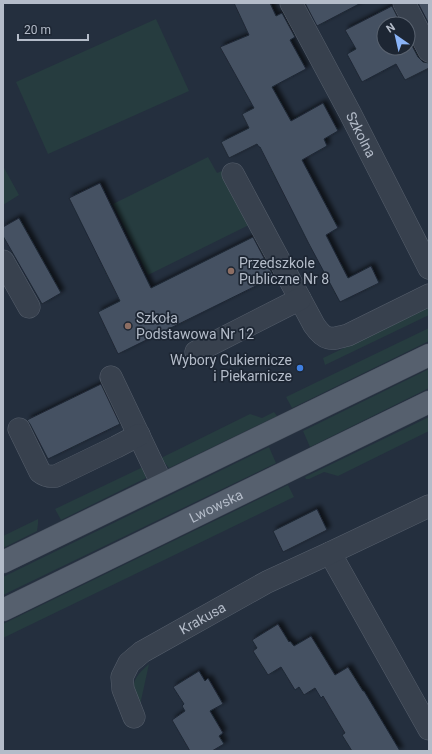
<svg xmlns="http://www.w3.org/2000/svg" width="432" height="754" font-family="Roboto,sans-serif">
<defs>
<filter id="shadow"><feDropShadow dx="3.5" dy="-3.5" stdDeviation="2" flood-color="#0009"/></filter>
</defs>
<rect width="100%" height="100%" fill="#242f3e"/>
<path fill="#263c3f" d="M156 19 189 91 48 154 16 82Z
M208 157 217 173 227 169 253 223 148 275 113 204Z
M3 166 19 195 3 205Z
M429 308V315L325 365 323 358 422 311Z
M429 328V341L292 408 286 397Z
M429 369V388L310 447 303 431Z
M274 412 277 416 169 468 161 458 250 414 262 418Z
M429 417V431L338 476 324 472 309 479H306L305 477Z
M269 447 276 463 3 595V577Z
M143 467 146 478 61 520 55 509Z
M288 485 294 497 3 638V624Z
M38 519V524L37 531 3 548V536Z
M149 664 138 714C132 689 128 682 149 664Z"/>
<path fill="#455162" stroke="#1f2835" filter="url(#shadow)" d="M234 3H270L276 16 282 13 295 37 290 40 306 69 272 87 291 121 323 103 338 131 324 139 327 146 302 160 338 228 326 235 348 278 371 266 379 283 340 302 309 244 260 147H259L257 144 229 158 221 142 249 128 242 114 254 108 220 47 249 35Z
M305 3H361L317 26Z
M418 3H429V24Z
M392 6 401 24H384V48H408V38L418 57 423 62 429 63V68L405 80 396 64 362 82 347 54 356 49 345 30Z
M100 183 151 288 253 237 274 277 118 354 98 312 120 301 69 198Z
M19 218 61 293 42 304 3 236V227Z
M101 384 120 424 48 459 30 424 27 420Z
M317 509 327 530 283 552 273 531Z
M278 624 289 642 290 641 294 646 311 636 335 675 348 667 363 691H364L400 751H352L342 735 345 733 323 696 321 698 315 688 304 695 299 687 295 690 281 667 268 675 253 651 257 648 252 640Z
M199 671 205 681 208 678 223 704 210 711 223 733 219 736 224 744 212 751H190L172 720 185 711 182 706 184 704 173 687Z"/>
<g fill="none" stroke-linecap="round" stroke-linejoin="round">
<defs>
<g id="minor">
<path id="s1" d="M291 3 350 113 429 268"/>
<path d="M404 3 429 51"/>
<path d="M233 174 314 325C325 341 330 340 348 335L429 295"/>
<path d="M3 261 29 307"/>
<path d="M196 352 300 299"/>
<path d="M111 377 162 484"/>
<path d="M19 429 40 472C45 476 49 477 56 476L116 447 139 435"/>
<path d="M330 553 429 729"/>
<path id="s2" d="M134 717 123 689 122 677 129 663 142 652 267 582 330 553 429 506"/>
</g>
<g id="major">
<path d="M3 562 429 355"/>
<path id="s3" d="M3 610 429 402"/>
</g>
</defs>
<use href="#minor" stroke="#565f6c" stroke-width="23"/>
<use href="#major" stroke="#414a57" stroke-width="23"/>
<use href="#minor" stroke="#38414e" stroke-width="22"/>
<use href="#major" stroke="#56606e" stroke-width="22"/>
</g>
<g fill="#8d6e63" stroke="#1d2633" stroke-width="1.5">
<circle cx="231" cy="271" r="4"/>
<circle cx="128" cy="326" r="4"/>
</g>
<circle fill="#3f7fe0" stroke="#1d2633" stroke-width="1.5" cx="300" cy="368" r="4"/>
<g text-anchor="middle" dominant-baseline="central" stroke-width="3.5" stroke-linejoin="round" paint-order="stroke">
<g font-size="14" fill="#b4bcc9" stroke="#1d2633">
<text stroke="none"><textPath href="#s1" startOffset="149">Szkolna</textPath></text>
<text stroke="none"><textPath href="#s3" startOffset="237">Lwowska</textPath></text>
<text stroke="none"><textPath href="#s2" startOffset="144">Krakusa</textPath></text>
</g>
<g font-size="14" fill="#b4bcc9" stroke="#1d2633" text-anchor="start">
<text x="239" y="263">Przedszkole<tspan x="239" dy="16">Publiczne Nr 8</tspan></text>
<text x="136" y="318">Szkoła<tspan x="136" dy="16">Podstawowa Nr 12</tspan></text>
<text x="292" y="360" text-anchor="end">Wybory Cukiernicze<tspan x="292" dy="16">i Piekarnicze</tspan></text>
</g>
</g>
<rect width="432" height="754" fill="none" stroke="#b4bcc9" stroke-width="8"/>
<g transform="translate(396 36) rotate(326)"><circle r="19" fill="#1d2633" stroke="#59626f"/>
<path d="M0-3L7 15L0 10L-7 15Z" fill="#8ab4f8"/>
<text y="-6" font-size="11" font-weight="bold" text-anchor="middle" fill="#b4bcc9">N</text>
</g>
<path d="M18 34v6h70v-6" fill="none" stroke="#b4bcc9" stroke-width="2"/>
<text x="24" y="34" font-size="12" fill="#b4bcc9" stroke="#1d2633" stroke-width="3" paint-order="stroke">20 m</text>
</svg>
